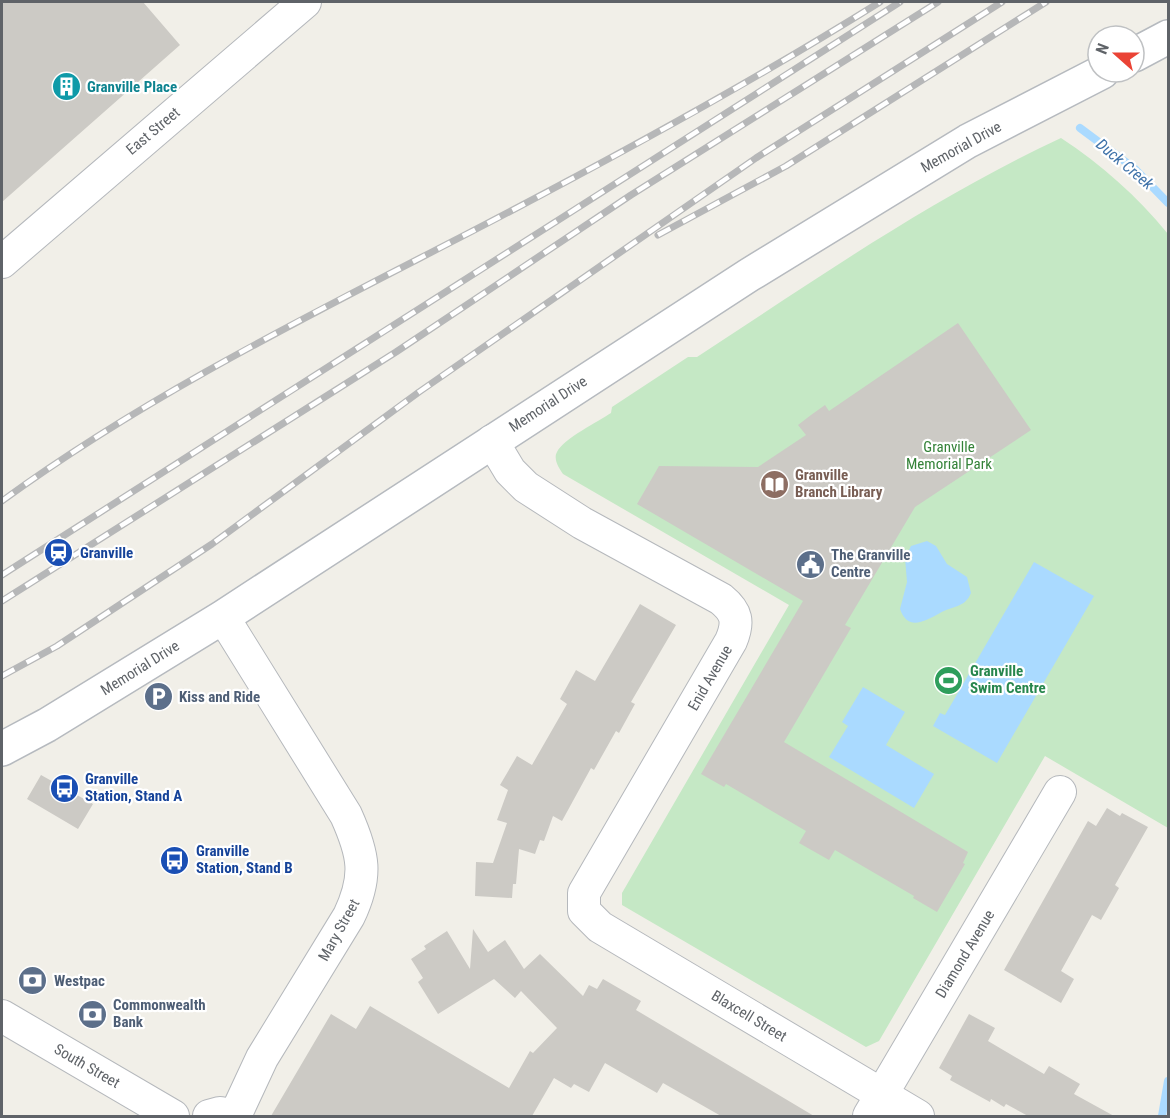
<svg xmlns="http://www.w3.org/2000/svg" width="1170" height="1118" font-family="'Roboto Condensed',sans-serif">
<rect width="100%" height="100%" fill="#f1efe8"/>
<path fill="#c5e8c5" d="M1061 138C1102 165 1137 196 1168 234V828L1045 756 879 1041 866 1047 622 905V893L789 605 563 474C559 468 553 459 557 452 563 439 599 421 611 413L612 407 688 357H697C815 280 932 198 1061 138Z"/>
<path fill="#aadaff" d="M927 541 936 546 947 564 967 577 971 593C965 608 952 606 940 613 925 621 908 632 900 609L907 582 905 558 911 546Z
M1034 562 1094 596 997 763 933 726 940 713 945 715Z
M863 687 905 712 886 745 934 774 914 808 829 757 848 726 842 722Z"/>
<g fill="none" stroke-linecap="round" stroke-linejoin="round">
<path stroke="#aadaff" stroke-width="8" d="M1080 128 1135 169 1168 203
M1162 1116 1168 1081"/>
</g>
<path fill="#cccac5" d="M2 2H143L180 45 2 202Z
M958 323 1031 430 915 507 845 625 851 628 784 742 968 852 963 863 965 864 937 912 913 898 914 896 835 850 829 860 799 843 806 831 726 784 724 787 701 774 803 601 637 504 659 466 758 467 806 435 798 425 811 415 825 405 829 411Z
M640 604 676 625 631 702 635 704 619 733 616 731 594 770 591 768 562 821 553 816 544 841 540 840 535 854 519 849 516 884H513L512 898 475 896 476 862 493 863 507 823 497 820 508 790 500 785 517 756 532 765 567 704 560 699 576 670 595 681Z
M41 775 93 804 78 829 27 799Z
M1107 808 1120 816 1122 813 1148 827 1115 885 1119 888 1101 920 1092 915 1061 971 1074 979 1061 1003 1004 970 1088 821 1096 826Z
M473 929 488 952 505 940 524 969 540 954 583 996 589 985 597 989 603 979 641 1001 636 1010 814 1116H721L663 1083 657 1093 605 1063 589 1092 574 1084 571 1088 554 1078 532 1116H271L331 1014 356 1029 370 1006 509 1088 530 1051 533 1053 557 1028 521 991 515 998 494 979 438 1014 418 982 423 978 411 959 426 949 424 946 447 931 470 969Z
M969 1014 995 1028 988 1041 1044 1074 1049 1066 1080 1084 1074 1094 1114 1116H1028L1006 1104 1004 1107 991 1099 990 1102 950 1080 952 1076 939 1068Z"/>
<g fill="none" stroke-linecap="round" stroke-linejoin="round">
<defs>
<path id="street" d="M2 262 305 2
M492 441 510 471 526 487 582 523 721 599C737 612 739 622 731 641L584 893V911L600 927 918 1116
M223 617 346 815C364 855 368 876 349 916L262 1058 235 1116
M2 1016 173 1116
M209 1116 220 1113 236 1116
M869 1116 1060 792"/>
<path id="secondary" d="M1134 55 1168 37
M2 749 47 725 223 617 749 275 968 141 1102 72"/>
</defs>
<use href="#street" stroke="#b5b8bc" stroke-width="34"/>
<use href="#secondary" stroke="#b6babf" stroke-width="36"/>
<use href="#street" stroke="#fff" stroke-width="32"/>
<use href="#secondary" stroke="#fff" stroke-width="33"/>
<defs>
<path id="rail" d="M658 235 786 166 1046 2
M2 501C145 397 302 319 459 238 602 164 744 87 880 2
M2 575 900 2
M2 601 396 352 631 195 938 2
M2 676 57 646 212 544 419 392 756 158 1002 2"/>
</defs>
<use href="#rail" stroke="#b6b7b8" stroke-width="7"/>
<use href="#rail" stroke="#fff" stroke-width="4.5" stroke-dasharray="14" stroke-linecap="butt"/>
</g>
<defs>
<symbol id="building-disc" viewBox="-11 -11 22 22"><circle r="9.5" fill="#0f9aa8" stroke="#fff"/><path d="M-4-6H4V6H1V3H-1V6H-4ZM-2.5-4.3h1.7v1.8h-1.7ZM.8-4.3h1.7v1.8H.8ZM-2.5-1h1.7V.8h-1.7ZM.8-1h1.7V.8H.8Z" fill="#fff"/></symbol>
<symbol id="library-disc" viewBox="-11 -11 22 22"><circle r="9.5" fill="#8d6e63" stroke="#fff"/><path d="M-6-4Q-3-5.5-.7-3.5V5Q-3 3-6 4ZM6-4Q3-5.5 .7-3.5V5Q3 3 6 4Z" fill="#fff"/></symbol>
<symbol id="station-disc" viewBox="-11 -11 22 22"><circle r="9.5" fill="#1a4fb4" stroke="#fff"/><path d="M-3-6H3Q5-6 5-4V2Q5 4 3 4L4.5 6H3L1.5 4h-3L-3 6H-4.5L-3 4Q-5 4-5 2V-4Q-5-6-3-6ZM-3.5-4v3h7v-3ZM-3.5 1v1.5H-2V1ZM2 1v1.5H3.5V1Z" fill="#fff"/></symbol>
<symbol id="civic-disc" viewBox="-11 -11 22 22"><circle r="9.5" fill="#5c6f8a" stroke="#fff"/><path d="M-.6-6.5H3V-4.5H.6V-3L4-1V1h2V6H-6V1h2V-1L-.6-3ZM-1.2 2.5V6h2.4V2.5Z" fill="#fff"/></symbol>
<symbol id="stadium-disc" viewBox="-11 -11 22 22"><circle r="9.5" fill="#2e9e5b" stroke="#fff"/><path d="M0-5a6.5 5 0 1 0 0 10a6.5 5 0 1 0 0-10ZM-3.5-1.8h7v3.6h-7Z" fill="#fff"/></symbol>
<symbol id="parking-disc" viewBox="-11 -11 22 22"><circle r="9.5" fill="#5c6f8a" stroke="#fff"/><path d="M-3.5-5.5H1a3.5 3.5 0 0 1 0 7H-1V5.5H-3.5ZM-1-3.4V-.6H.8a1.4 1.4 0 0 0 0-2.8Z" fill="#fff"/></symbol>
<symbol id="bus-disc" viewBox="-11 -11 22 22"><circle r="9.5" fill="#1a4fb4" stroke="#fff"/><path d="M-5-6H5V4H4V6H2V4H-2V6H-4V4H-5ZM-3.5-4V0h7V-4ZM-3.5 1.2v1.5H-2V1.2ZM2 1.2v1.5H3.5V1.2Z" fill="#fff"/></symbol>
<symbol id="bank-disc" viewBox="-11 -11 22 22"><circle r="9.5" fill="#5c6f8a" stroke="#fff"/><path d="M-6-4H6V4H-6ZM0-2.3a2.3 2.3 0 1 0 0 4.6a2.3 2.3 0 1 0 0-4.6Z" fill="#fff"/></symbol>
</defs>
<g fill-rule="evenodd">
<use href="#building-disc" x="50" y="70" width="33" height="33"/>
<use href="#library-disc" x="758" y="468" width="33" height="33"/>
<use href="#station-disc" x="42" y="536" width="33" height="33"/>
<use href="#civic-disc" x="794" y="548" width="33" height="33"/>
<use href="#stadium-disc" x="932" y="664" width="33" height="33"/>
<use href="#parking-disc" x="142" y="680" width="33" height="33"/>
<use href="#bus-disc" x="48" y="772" width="33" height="33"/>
<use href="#bus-disc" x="158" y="844" width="33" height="33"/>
<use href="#bank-disc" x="16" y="964" width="33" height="33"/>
<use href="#bank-disc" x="76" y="998" width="33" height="33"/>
</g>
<g text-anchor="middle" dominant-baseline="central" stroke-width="4.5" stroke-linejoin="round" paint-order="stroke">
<g font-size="15" font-weight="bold" fill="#0d838f" stroke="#fff" text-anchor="start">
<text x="87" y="87">Granville Place</text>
</g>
<g font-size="15" fill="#5f6368" stroke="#fff">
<text transform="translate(153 131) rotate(-40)">East Street</text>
<text transform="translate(961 147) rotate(-29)">Memorial Drive</text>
<text transform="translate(548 404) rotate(-33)">Memorial Drive</text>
<text transform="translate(140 668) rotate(-32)">Memorial Drive</text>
<text transform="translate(710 678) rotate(-60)">Enid Avenue</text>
<text transform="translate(339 930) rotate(-61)">Mary Street</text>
<text transform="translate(965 954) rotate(-59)">Diamond Avenue</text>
<text transform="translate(749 1016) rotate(31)">Blaxcell Street</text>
<text transform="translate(87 1066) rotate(30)">South Street</text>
</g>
<g font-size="15" fill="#348238" stroke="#fff">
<text x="949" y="447">Granville<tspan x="949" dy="17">Memorial Park</tspan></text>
</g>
<g font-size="15" font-weight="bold" fill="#785e54" stroke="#fff" text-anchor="start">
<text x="795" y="475">Granville<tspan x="795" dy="17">Branch Library</tspan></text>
</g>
<g font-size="15" font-weight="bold" fill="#164399" stroke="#fff" text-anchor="start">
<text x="80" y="553">Granville</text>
<text x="85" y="779">Granville<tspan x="85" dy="17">Station, Stand A</tspan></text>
<text x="196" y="851">Granville<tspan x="196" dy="17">Station, Stand B</tspan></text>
</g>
<g font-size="15" font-weight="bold" fill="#4e5e75" stroke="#fff" text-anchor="start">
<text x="831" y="555">The Granville<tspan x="831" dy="17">Centre</tspan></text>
<text x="179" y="697">Kiss and Ride</text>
<text x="54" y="981">Westpac</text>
<text x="113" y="1005">Commonwealth<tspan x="113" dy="17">Bank</tspan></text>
</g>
<g font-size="15" font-weight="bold" fill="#27864d" stroke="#fff" text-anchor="start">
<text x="970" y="671">Granville<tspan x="970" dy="17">Swim Centre</tspan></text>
</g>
<g font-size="16" font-style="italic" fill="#4174aa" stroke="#fff">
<text transform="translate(1125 164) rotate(40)">Duck Creek</text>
</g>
</g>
<rect width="1170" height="1118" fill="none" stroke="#5f6368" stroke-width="6"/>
<g transform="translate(1116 54) rotate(291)"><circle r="28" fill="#ffffff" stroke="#bfc1c3" stroke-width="1.5"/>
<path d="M0-4.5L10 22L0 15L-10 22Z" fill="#ea4335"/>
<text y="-9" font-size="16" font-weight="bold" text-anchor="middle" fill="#5f6368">N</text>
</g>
</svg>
